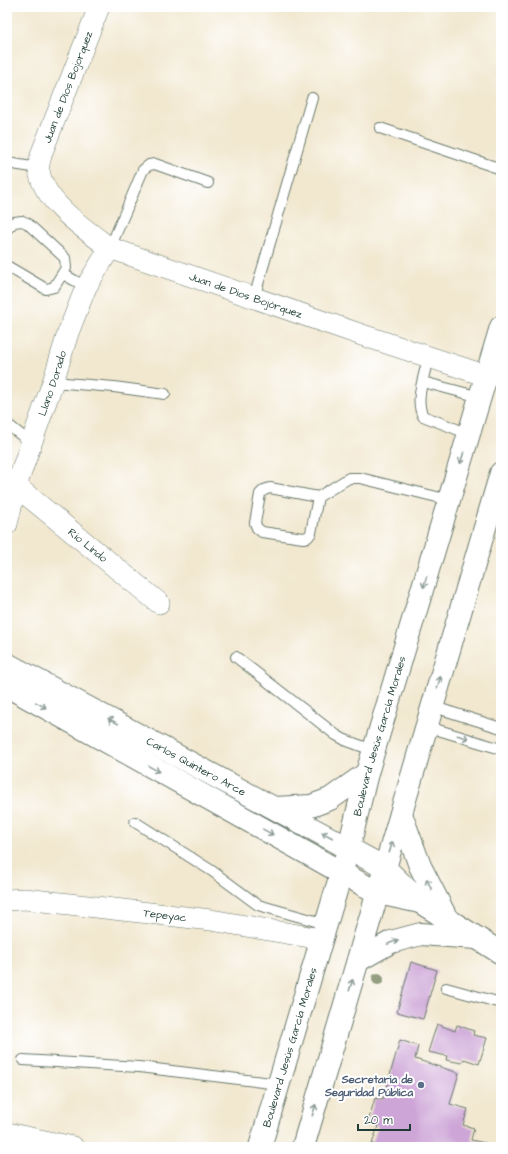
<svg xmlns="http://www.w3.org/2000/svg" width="508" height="1154" font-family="'Architects Daughter',sans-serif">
<rect width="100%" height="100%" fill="#fff"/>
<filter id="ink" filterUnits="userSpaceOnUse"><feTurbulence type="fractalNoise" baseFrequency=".025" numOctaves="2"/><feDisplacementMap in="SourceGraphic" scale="8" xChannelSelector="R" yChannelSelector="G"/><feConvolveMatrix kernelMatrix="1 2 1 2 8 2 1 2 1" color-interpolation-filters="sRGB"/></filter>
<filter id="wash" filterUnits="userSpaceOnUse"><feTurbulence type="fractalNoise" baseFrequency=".012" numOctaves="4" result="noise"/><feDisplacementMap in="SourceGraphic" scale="16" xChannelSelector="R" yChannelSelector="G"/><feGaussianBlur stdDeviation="0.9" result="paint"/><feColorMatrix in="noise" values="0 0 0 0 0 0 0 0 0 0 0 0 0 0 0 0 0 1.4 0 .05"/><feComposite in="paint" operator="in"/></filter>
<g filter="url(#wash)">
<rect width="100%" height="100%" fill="#f2e8d0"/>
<g id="blocks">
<path fill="#cda5d7" d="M411 962 437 970 423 1019 397 1012Z
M437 1024 455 1031 457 1025 474 1031 473 1035 487 1038 479 1064 464 1059 462 1063 446 1060 447 1056 428 1052Z
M400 1040 418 1046 415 1059 459 1073 450 1104 468 1109 463 1125 474 1128 471 1140 490 1144 489 1147H381L372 1144 378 1126 368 1122 375 1098 383 1099Z"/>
</g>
</g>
<g filter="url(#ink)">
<use href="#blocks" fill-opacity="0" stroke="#69796b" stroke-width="1"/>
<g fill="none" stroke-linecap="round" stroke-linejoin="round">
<defs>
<path id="lane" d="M380 128 501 169
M7 163 38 168
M7 229 14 222 22 221 27 223 65 258 66 268 54 287 46 289 7 266
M110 248 143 170 149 165 155 164 208 183
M63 274 86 287
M254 298 312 98
M428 357C425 375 414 400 423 416L469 434
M53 382 114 387 165 394
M423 382 480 397
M7 424 31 443
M318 497 311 533 308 537 303 538 262 532 257 528 255 523 260 494 264 490 270 488 318 497 349 478H360L449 500
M236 657 336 735 345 740 375 751
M431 706 501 728
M425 726 501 749
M135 822 212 871 258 905 326 924
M446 988 501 1003
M23 1060 139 1067 279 1084"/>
<g id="street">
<path id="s1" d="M99 7 42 152C41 157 38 164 39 170 43 202 86 230 110 248L362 335 487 376"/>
<path id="s2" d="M16 486 159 603"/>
<path id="s3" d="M7 524 16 486 53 382 68 333 86 287 110 248"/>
<path id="s4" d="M7 900 25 899 211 920 321 939"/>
<path d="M7 1133 73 1147"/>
</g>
<g id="secondary">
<path id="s5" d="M7 664 385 868 420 902 501 953"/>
<path d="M7 686 378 893 420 902"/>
</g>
<g id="primary">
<path d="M275 808 311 806 330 799 367 773"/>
<path d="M401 814 420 866 447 919"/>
<path d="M359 960 391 942 421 934 476 938"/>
<path id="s6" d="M260 1147 349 847 367 773 501 327"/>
<path d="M303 1147 501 473"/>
</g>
</defs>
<use href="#lane" stroke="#69796b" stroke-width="12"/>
<use href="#street" stroke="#69796b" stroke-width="22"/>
<use href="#secondary" stroke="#69796b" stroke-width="24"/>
<use href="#primary" stroke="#69796b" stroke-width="24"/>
<use href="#lane" stroke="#fff" stroke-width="10"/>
<use href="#street" stroke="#fff" stroke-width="21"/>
<use href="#secondary" stroke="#fff" stroke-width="22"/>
<use href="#primary" stroke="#fff" stroke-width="22"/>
</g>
<circle fill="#949f82" cx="378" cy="979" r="6"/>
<defs><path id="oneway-shaft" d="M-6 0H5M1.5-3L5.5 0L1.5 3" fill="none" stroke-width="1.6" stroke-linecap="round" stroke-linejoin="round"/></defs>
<g stroke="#8f9e9a">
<use href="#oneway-shaft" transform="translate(462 458) rotate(107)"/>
<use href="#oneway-shaft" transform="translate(425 582) rotate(107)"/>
<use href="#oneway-shaft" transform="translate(439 682) rotate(-73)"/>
<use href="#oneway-shaft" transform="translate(41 705) rotate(29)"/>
<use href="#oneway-shaft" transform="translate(113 721) rotate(-152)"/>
<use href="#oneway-shaft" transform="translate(463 737) rotate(17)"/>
<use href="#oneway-shaft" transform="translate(154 769) rotate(29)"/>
<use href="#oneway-shaft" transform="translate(268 832) rotate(29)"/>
<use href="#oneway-shaft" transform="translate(327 835) rotate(-152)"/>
<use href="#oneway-shaft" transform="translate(391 847) rotate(-73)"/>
<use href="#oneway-shaft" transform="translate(429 884) rotate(-116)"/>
<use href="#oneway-shaft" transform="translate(393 942) rotate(-22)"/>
<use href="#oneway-shaft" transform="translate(351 985) rotate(-73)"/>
<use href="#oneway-shaft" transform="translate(314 1110) rotate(-73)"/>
</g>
</g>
<circle fill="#5c6f8a" stroke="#fff" stroke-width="1.5" cx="421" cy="1085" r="4"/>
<g text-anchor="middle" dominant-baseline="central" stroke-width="4" stroke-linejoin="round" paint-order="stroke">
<g font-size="11" fill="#1f3d34" stroke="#fff">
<text transform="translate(68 87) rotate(-69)">Juan de Dios Bojorquez</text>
<text stroke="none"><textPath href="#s1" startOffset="426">Juan de Dios Bojórquez</textPath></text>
<text stroke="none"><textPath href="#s3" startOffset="148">Llano Dorado</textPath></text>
<text stroke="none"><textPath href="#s2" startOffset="93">Rio Lindo</textPath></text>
<text stroke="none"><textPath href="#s6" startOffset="428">Boulevard Jesús García Morales</textPath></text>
<text stroke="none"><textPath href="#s5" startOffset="215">Carlos Quintero Arce</textPath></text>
<text stroke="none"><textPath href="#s4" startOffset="159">Tepeyac</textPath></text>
<text stroke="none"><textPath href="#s6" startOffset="104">Boulevard Jesús García Morales</textPath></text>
</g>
<g font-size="11" font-weight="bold" fill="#4e5e75" stroke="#fff" text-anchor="end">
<text x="413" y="1079">Secretaria de<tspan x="413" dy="13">Seguridad Pública</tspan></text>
</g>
</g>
<rect width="508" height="1154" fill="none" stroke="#fff" stroke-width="24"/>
<path d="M358 1124v6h52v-6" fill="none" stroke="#1f3d34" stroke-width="2"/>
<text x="364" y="1124" font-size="12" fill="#1f3d34" stroke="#ffffff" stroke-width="3" paint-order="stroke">20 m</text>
</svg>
